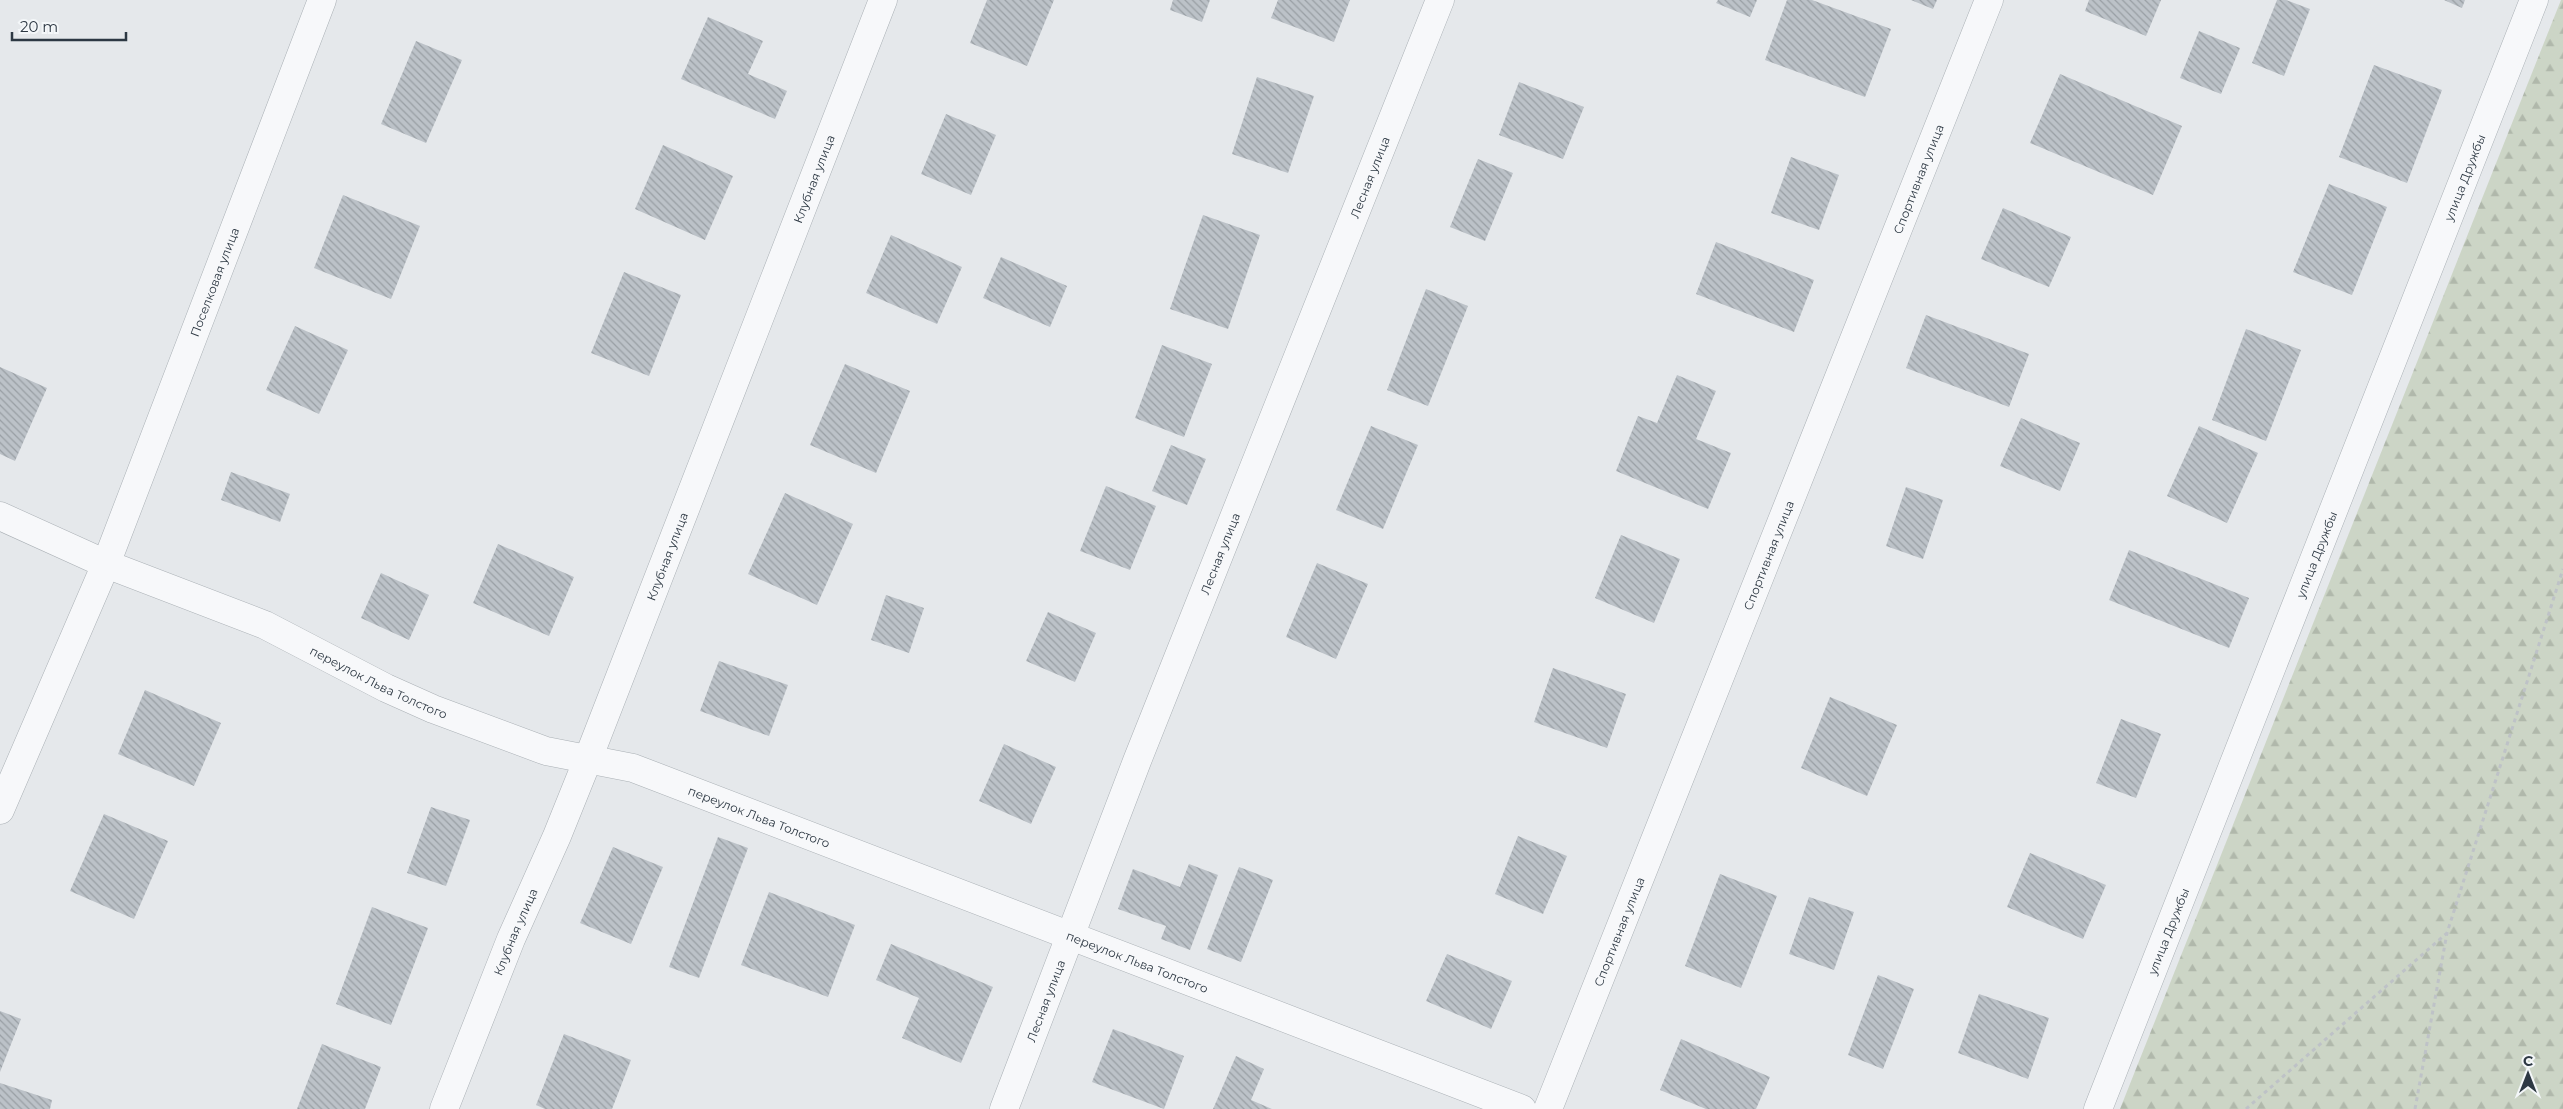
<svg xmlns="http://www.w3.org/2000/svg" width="2563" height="1109" font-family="Montserrat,sans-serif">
<defs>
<pattern id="forest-firs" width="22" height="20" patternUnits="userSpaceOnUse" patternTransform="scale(1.25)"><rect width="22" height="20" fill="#ccd5c6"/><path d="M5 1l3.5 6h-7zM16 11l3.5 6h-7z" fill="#b0b8ab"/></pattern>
<pattern id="building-back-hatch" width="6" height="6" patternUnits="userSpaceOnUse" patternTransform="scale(1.25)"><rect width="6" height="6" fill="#bcc2c8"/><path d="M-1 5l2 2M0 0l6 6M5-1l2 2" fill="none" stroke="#999fa4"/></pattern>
</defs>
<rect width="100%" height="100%" fill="#e5e8eb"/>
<path fill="url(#forest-firs)" d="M2561 0H2563V1109H2120Z"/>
<path fill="url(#building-back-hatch)" d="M987 0H1054L1027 66 970 43Z
M1173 0H1210L1202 22 1170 10Z
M1278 0H1350L1334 42 1271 18Z
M1718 0H1757L1750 17 1716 3Z
M1787 0H1812L1891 29 1865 97 1765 60Z
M1911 0H1937L1933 9Z
M2089 0H2161L2146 36 2085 11Z
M2277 0H2286L2310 9 2284 76 2252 63Z
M2444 0H2465L2462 8Z
M708 17 763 41 748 74 787 91 775 119 681 79Z
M2199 31 2240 48 2221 94 2180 78Z
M416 41 462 60 426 143 381 124Z
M2374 65 2442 90 2407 183 2339 157Z
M2060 74 2182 126 2153 195 2030 143Z
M1257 77 1314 96 1288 173 1232 154Z
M1519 82 1584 107 1563 159 1499 135Z
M946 114 996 135 971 195 921 174Z
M663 145 733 176 705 240 635 209Z
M1791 157 1839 175 1819 230 1771 213Z
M1478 159 1513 173 1485 241 1450 227Z
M2329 184 2387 207 2352 295 2293 272Z
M343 195 420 226 391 299 314 268Z
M2003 208 2071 237 2049 287 1981 259Z
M1203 215 1260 235 1228 329 1170 309Z
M891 235 962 267 937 324 866 293Z
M1716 242 1814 280 1794 332 1696 294Z
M1001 257 1067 286 1050 327 983 298Z
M624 272 681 295 649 376 591 353Z
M1426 289 1468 306 1428 406 1387 390Z
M1926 315 2029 354 2009 407 1906 368Z
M295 326 348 350 319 414 266 390Z
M2246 329 2301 350 2266 441 2212 420Z
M1162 345 1212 364 1184 437 1135 418Z
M845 364 910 391 876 473 810 445Z
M0 367 47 388 15 461 0 454Z
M1677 375 1716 391 1696 439 1731 453 1708 509 1616 471 1638 416 1657 423Z
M2021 418 2080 443 2060 491 2000 466Z
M1371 426 1418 445 1383 529 1336 510Z
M2199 426 2258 453 2227 523 2167 496Z
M1171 445 1206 459 1187 505 1152 491Z
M231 472 290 494 280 522 221 500Z
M1106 486 1156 506 1130 570 1080 551Z
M1906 487 1943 500 1923 559 1886 546Z
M785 493 853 524 817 605 748 574Z
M1621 535 1680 559 1654 623 1595 598Z
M498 544 574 577 549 636 473 603Z
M2129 550 2249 598 2229 648 2109 600Z
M1317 563 1368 584 1336 659 1286 637Z
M381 573 429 595 409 640 361 618Z
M886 595 924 608 909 653 871 640Z
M1048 612 1096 633 1075 682 1026 661Z
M719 661 788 685 769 736 700 711Z
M1553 668 1626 694 1607 748 1534 722Z
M145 690 221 723 194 786 118 754Z
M1830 697 1897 725 1867 796 1801 768Z
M2121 719 2161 734 2136 798 2096 783Z
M1004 744 1056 767 1031 824 979 801Z
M431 807 470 820 446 886 407 873Z
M104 814 168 841 134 919 70 891Z
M1518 836 1567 856 1543 914 1495 894Z
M718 837 748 848 699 978 669 967Z
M613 847 663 867 631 944 580 923Z
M2030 853 2106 885 2083 939 2007 907Z
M1189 864 1218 875 1190 950 1161 939 1166 926 1118 909 1133 869 1180 887Z
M1239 867 1273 880 1241 962 1207 949Z
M1720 874 1777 896 1741 988 1685 966Z
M769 892 855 925 828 997 741 965Z
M1809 897 1854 912 1834 970 1789 954Z
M372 907 428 928 391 1025 336 1004Z
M891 944 993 987 961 1063 902 1038 919 998 876 980Z
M1447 954 1512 981 1491 1029 1426 1001Z
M1878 975 1914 989 1883 1069 1848 1055Z
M1979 994 2049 1018 2028 1079 1958 1053Z
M0 1011 21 1019 0 1072Z
M1113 1029 1184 1056 1164 1109 1092 1082Z
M564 1034 631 1060 612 1109H545L536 1105Z
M1681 1039 1770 1077 1756 1109H1706L1660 1090Z
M322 1044 381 1067 365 1109H297Z
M1236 1056 1264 1069 1251 1100 1272 1109H1213Z
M0 1083 52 1100 50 1109H0Z"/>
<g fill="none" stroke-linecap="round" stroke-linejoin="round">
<defs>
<g id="minor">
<path id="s1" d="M0 516 106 564 265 625 386 688 433 709 546 751 633 768 1522 1109"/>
<path id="s2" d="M0 810 106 564 322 0"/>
<path id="s3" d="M444 1109 511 939 557 836 588 759 883 0"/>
<path id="s4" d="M1004 1109 1137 761 1440 0"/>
<path id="s5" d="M1548 1109 1989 0"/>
<path id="s6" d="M2098 1109 2534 0"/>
</g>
</defs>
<use href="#minor" stroke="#aab0b5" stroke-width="29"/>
<path stroke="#bec2c7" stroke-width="3" stroke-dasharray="4 4" stroke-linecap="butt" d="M2246 1109 2447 933
M2415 1109 2447 933 2563 569"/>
<use href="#minor" stroke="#f7f8fa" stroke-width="28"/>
</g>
<g text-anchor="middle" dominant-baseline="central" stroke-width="4.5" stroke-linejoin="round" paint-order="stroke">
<g font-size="12" fill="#2d3843" stroke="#f4f7f9">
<text stroke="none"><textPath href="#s4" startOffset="1001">Лесная улица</textPath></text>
<text stroke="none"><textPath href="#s3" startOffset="1001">Клубная улица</textPath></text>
<text stroke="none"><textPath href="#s5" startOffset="1001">Спортивная улица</textPath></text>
<text stroke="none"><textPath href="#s6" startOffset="1001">улица Дружбы</textPath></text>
<text stroke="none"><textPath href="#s2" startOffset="570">Поселковая улица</textPath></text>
<text stroke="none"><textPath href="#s4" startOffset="596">Лесная улица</textPath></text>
<text stroke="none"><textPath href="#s5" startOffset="596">Спортивная улица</textPath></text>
<text stroke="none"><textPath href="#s6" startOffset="596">улица Дружбы</textPath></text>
<text stroke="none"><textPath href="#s3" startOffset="596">Клубная улица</textPath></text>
<text stroke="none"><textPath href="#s1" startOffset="414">переулок Льва Толстого</textPath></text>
<text stroke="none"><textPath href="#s1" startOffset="819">переулок Льва Толстого</textPath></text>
<text stroke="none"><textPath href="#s5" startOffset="191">Спортивная улица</textPath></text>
<text stroke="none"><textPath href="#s6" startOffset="191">улица Дружбы</textPath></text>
<text stroke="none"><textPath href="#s3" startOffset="191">Клубная улица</textPath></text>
<text stroke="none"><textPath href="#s1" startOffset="1224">переулок Льва Толстого</textPath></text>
<text stroke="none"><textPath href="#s4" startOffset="116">Лесная улица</textPath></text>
</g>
</g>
<g transform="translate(2528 1074)" stroke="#f4f7f9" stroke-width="4" paint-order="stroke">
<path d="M0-4L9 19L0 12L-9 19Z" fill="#2d3843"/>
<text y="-8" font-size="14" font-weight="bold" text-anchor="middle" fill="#2d3843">С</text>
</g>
<path d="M12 32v8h114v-8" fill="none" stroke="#2d3843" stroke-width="2.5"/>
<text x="20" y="32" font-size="15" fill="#2d3843" stroke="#f4f7f9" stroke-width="4" paint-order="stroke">20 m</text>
</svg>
